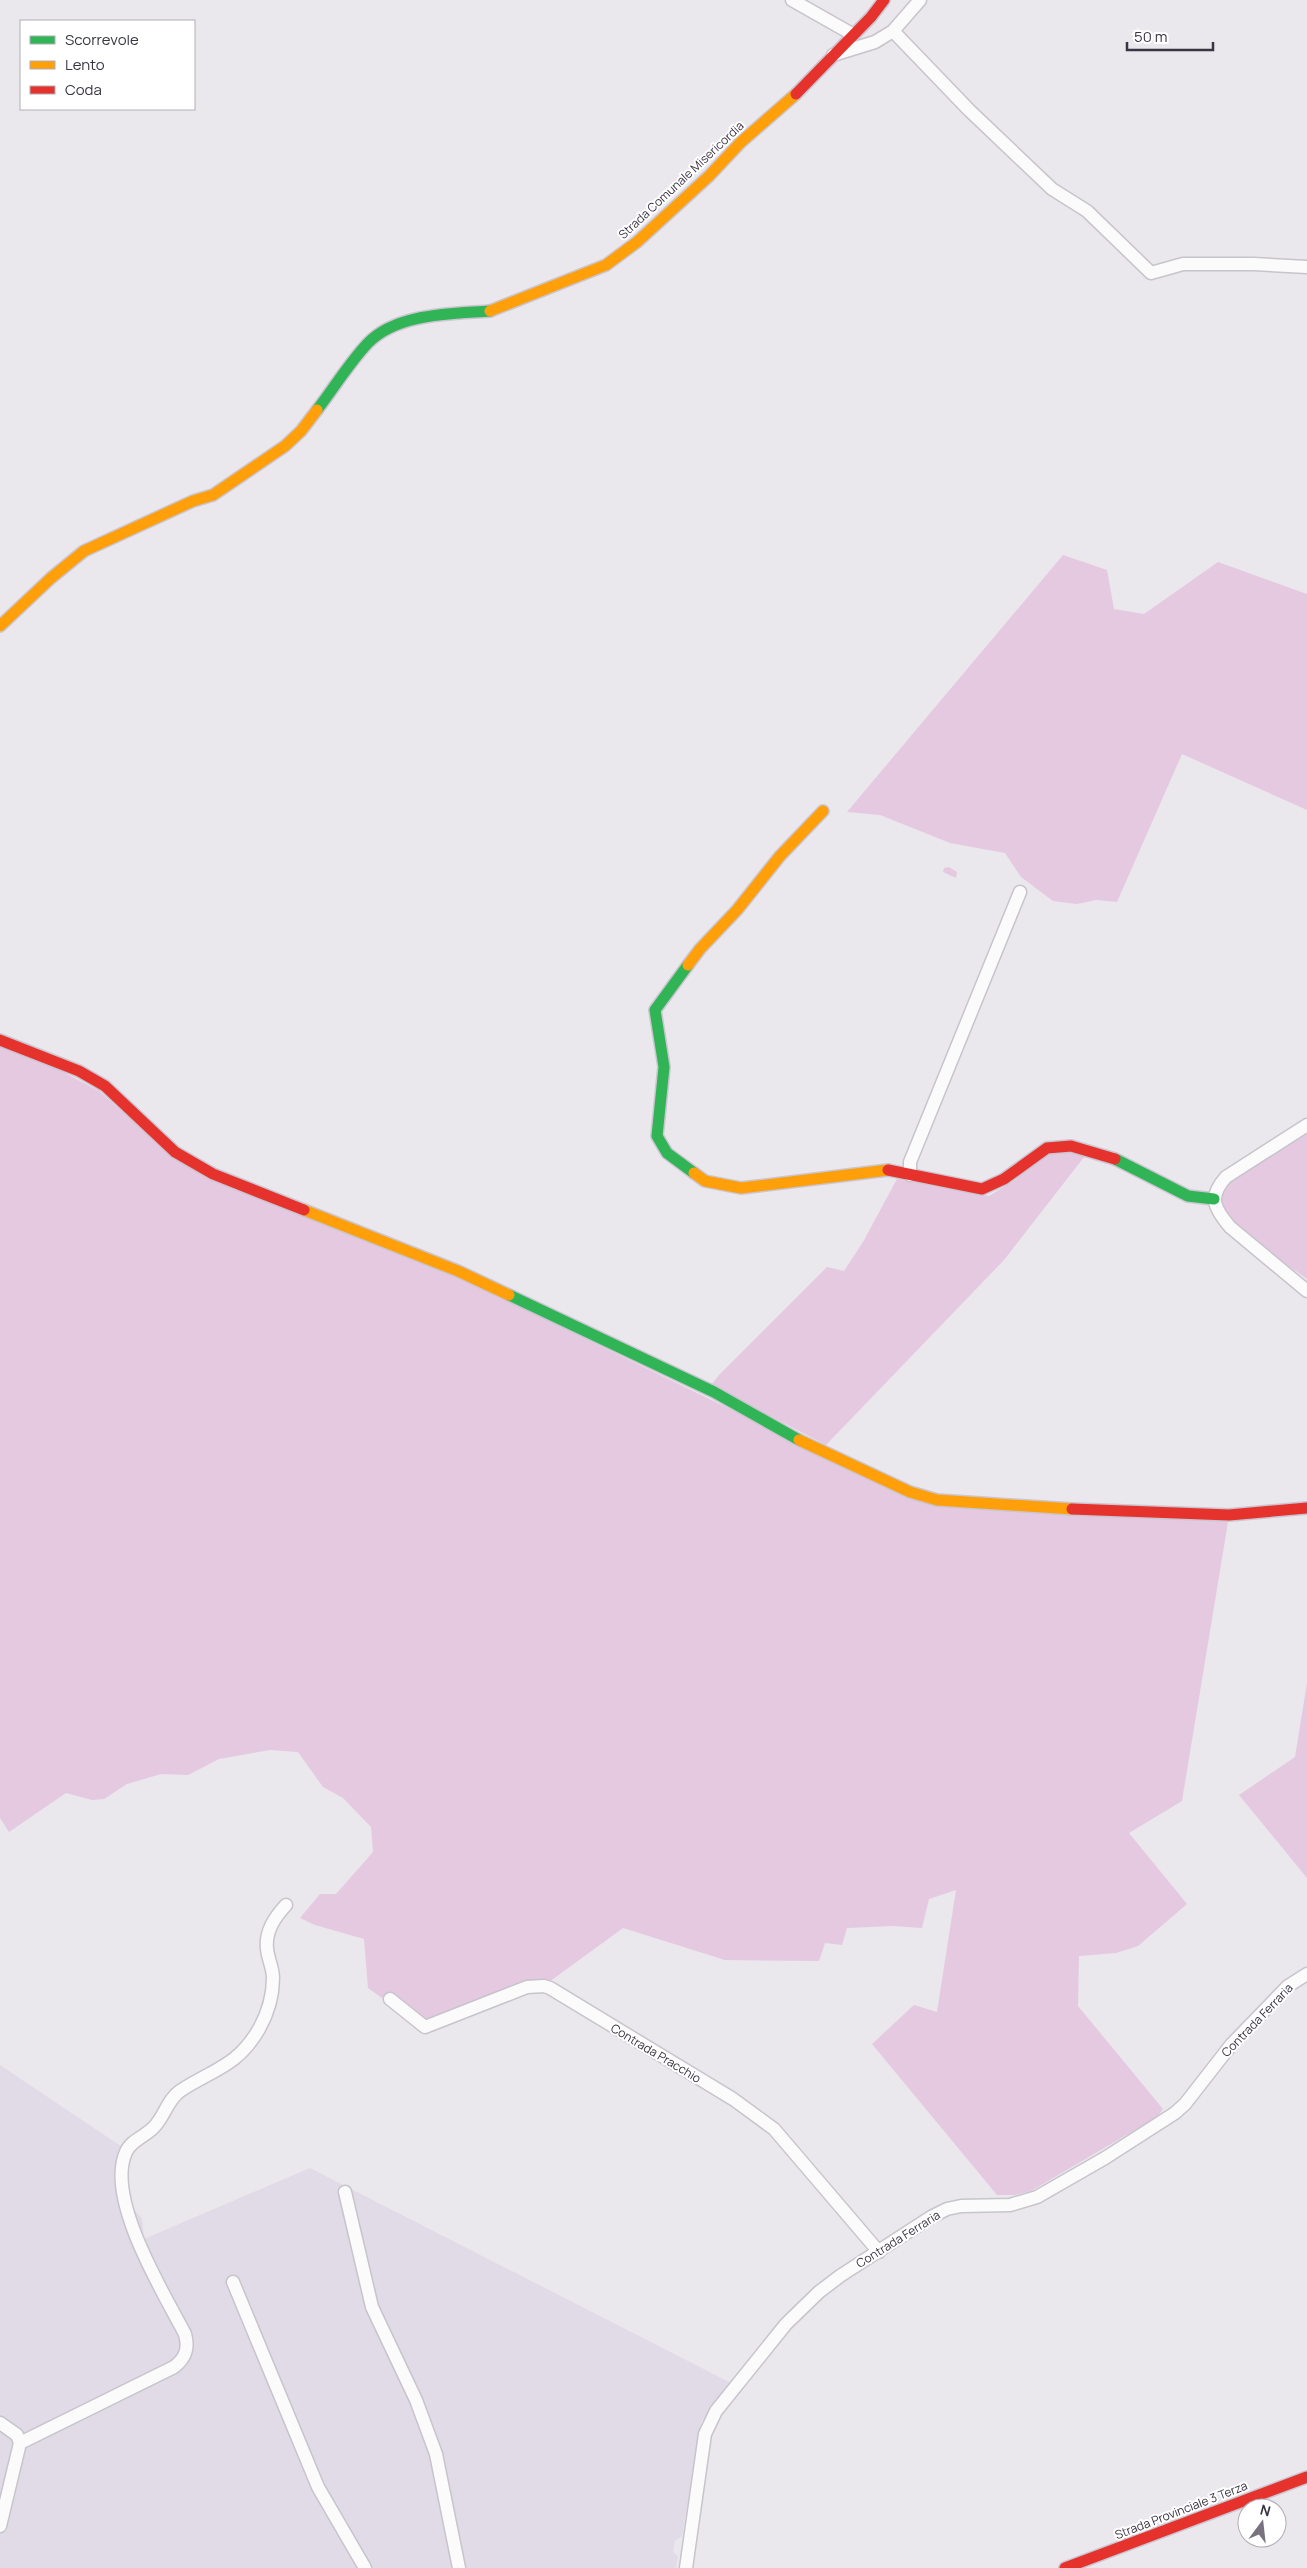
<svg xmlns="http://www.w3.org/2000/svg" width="1307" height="2568" font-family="Manrope,sans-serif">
<rect width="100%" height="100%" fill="#eae7ed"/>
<path fill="#e0dbe7" d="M0 2065 131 2153 124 2176 131 2207 142 2218 144 2239 310 2168 731 2383 701 2422 682 2536 675 2541 673 2552 678 2556 676 2568H0Z"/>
<path fill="#e5c9e1" d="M1063 555 1107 570 1114 609 1144 614 1218 562 1307 594V810L1182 754 1117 902 1096 900 1077 904 1053 901 1021 877 1005 853 950 843 880 815 847 812Z
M949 867 957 872 956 878 943 872 944 868Z
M0 1046 44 1062 99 1091 164 1149 483 1289 909 1496 1228 1522 1182 1801 1129 1833 1187 1904 1138 1946 1116 1953 1079 1956 1078 2006 1163 2109 1157 2117 1031 2191 1015 2195H997L872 2044 914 2005 937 2012 956 1890 929 1899 922 1928 893 1926 847 1928 842 1945 825 1943 819 1961 725 1960 623 1928 549 1982 426 2021 388 1993 382 1998 368 1988 364 1939 315 1925 300 1918 320 1894H336L373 1852 371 1827 343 1798 323 1787 298 1752 270 1750 219 1759 188 1775 161 1774 127 1784 104 1799 92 1800 66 1793 9 1832 0 1818Z
M1307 1131V1279C1280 1259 1228 1230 1220 1197L1230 1179Z
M1044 1152H1088L1004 1260 826 1445 711 1385 719 1375 827 1267 844 1271 863 1242 897 1179 989 1196 1015 1180Z
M1307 1683V1878L1239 1795 1295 1757Z"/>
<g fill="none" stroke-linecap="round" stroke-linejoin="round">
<defs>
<path id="street" d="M792 0 852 34
M893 31 969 110 1052 189 1087 211 1151 273 1183 264H1254L1307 267
M833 55 875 42 893 31 920 0
M1307 1125 1226 1177C1208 1197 1214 1208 1230 1227L1307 1291
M910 1175V1162L1020 892
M390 1999 425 2027 527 1987 544 1986 550 1988 733 2099 774 2129 879 2252
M345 2192 372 2307 416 2400 436 2454 459 2568
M233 2282 318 2487 365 2568
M0 2423 17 2435 20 2443 0 2526
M20 2443 174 2367C186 2358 189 2348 185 2334 163 2292 105 2198 126 2152 131 2140 146 2136 154 2127 164 2117 168 2099 180 2091 213 2069 237 2067 259 2029 268 2013 273 1997 273 1978 273 1968 268 1959 267 1949 265 1931 275 1917 286 1905
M686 2568 705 2434 716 2411 786 2324 819 2292 840 2276 931 2217 947 2209 961 2206 1010 2205 1037 2197 1105 2158 1175 2113 1185 2104 1231 2045 1288 1986 1307 1974"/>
<path id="fast" d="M317 410C334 388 349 363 368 343 397 313 451 314 490 311
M688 965 655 1010 664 1067 657 1136 667 1153 694 1173
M1115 1159 1188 1196 1214 1199
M509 1295 714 1392 799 1440"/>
<path id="slow" d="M490 311 606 265 637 242 709 176 741 142 796 94
M0 626 51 578 84 551 193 501 213 495 285 446 301 431 317 410
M688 965 700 949 737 910 780 856 823 811
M694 1173 705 1181 741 1188 888 1170
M304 1210 458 1271 509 1295
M799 1440 910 1492 937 1500 1072 1509"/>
<path id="jam" d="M796 94 871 17 884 0
M0 1040 79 1071 105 1086 175 1152 213 1174 304 1210
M888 1170 982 1189 1004 1179 1047 1148 1071 1146 1115 1159
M1072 1509 1229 1515 1307 1508
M1065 2568 1307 2477"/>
</defs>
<use href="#street" stroke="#c8c4cb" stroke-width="15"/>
<use href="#fast" stroke="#cbc5d1" stroke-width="14"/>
<use href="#slow" stroke="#cbc5d1" stroke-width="14"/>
<use href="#jam" stroke="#cbc5d1" stroke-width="14"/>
<use href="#street" stroke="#fcfbfc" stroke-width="12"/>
<use href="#fast" stroke="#30b455" stroke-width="11"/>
<use href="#slow" stroke="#ff9f0a" stroke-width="11"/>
<use href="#jam" stroke="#e5322d" stroke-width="11"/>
</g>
<g text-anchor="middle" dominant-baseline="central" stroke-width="4" stroke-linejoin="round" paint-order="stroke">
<g font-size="12" fill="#3a3542" stroke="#fff">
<text transform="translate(681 180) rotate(-43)">Strada Comunale Misericordia</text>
<text transform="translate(1257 2020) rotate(-46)">Contrada Ferraria</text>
<text transform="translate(656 2053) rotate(31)">Contrada Pracchio</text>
<text transform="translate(898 2239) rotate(-32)">Contrada Ferraria</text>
<text transform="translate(1181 2510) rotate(-21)">Strada Provinciale 3 Terza</text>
</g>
</g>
<rect x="20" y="20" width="175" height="90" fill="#ffffff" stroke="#b0aeb3"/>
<rect x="30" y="36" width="25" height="8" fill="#30b455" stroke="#b0aeb3"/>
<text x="65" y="45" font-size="15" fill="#3a3542">Scorrevole</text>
<rect x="30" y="61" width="25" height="8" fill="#ff9f0a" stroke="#b0aeb3"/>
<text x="65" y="70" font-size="15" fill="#3a3542">Lento</text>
<rect x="30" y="86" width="25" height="8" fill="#e5322d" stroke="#b0aeb3"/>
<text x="65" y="95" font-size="15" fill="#3a3542">Coda</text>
<g transform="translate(1262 2523) rotate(15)"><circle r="24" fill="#ffffff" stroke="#b0aeb3"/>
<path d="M0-4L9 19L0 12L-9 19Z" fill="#78737e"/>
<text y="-8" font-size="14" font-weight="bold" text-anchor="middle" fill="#3a3542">N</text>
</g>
<path d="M1127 42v8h86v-8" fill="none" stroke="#3a3542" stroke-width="2.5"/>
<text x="1134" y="42" font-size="15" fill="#3a3542" stroke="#ffffff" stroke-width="4" paint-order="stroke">50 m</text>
</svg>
